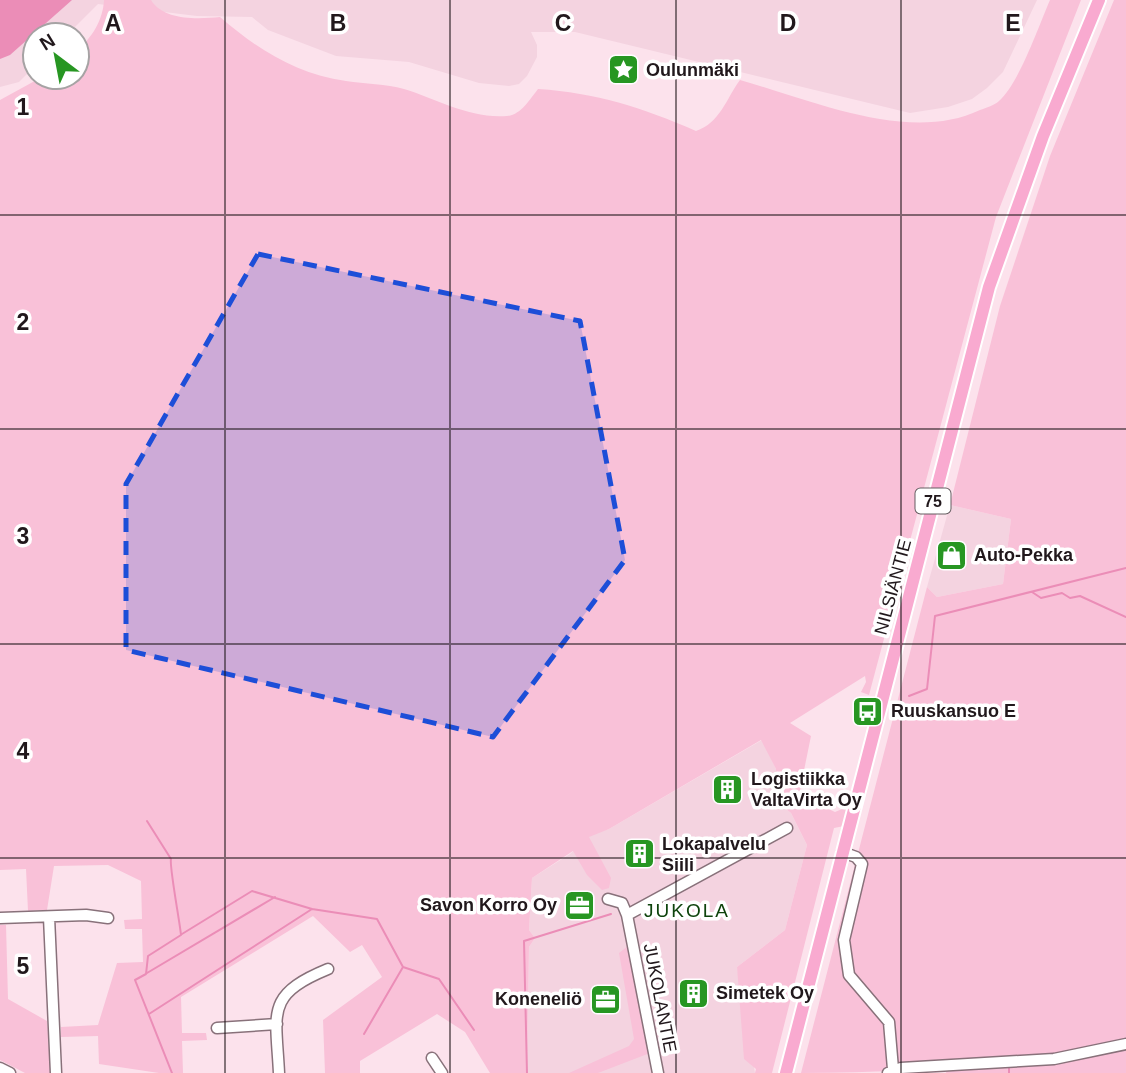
<svg xmlns="http://www.w3.org/2000/svg" width="1126" height="1073" font-family="Arial,sans-serif">
<rect width="100%" height="100%" fill="#fce2ec"/>
<path fill="#f4d3e0" d="M0 0H1037L1003 72 987 88 972 99 948 107 910 113 575 32H531L537 45V57L527 76 519 84 509 86 479 83 409 62 336 56 268 30 252 17 197 16 98 4 67 35H35V66L19 82 0 87Z
M950 505 1011 519 1003 584 937 597 927 587Z
M762 740 776 769 777 802 791 813 807 845 785 930 737 967 755 1073H527L529 947 535 938 529 930 532 878 570 854 592 834 609 829Z"/>
<path fill="#f9c1d8" d="M104 0H151C164 21 198 19 220 17 257 49 296 74 346 81 365 84 386 84 404 89 437 99 470 119 507 116 521 115 530 99 538 89 597 93 641 107 696 131 720 123 726 99 740 80 812 100 909 144 980 110 986 108 995 105 999 101 1019 84 1039 25 1050 0H1081L996 217 869 695 861 692 866 682 865 676 790 723 811 736 799 795 835 812 854 804 849 825 834 828 772 1073H755L756 1069 744 1059 737 967 785 930 807 845 791 813 777 802 776 769 761 740 609 829 589 837 611 878 609 888 602 890 587 875 573 851 532 878 529 930 535 938 529 947 527 1073H490L465 1032 437 1014 360 1061V1073H325L323 1020 382 977 362 945 350 952 313 916 181 997 182 1033H206L207 1040 182 1041 183 1073H159L99 1064 98 1036 61 1037V1027L98 1025 117 963 143 962 142 929H125L124 920 142 919 141 881 108 865 54 866 47 910 28 911 26 869 0 870V100L42 77H77V50C92 38 103 20 104 0Z
M1114 0H1126V1044C1019 1064 910 1073 801 1073L927 587 937 597 1003 584 1011 519 950 505 1000 306 1050 156Z
M0 925H6L8 999 47 1021 51 1073H25L0 1060Z
M628 946 650 1053 598 1073H569L629 1046 634 1039 619 953Z
M1126 1048V1073H946L947 1069 1009 1067Z"/>
<path fill="#eb8db7" d="M0 0H72L10 55 0 59Z"/>
<g fill="none" stroke-linecap="round" stroke-linejoin="round">
<path stroke="#eb8db7" stroke-width="2" d="M1032 592 1041 598 1062 593 1070 598 1080 596 1126 617
M909 696 927 689 935 616 1126 568
M147 821 171 859C169 865 180 923 181 935L148 956 146 974 135 980 172 1073
M182 934 252 891 312 909
M403 967 439 979 474 1030
M147 973 275 897
M149 1014 312 909 377 919 403 967 364 1034
M1009 1067V1073
M527 1073 524 941 611 914"/>
<defs>
<path id="minor" d="M842 852 856 857 862 864 844 940 849 975 889 1022 893 1069
M608 899 622 903 627 915 658 1073
M627 915 787 828
M49 917 56 1073
M0 918 86 915 108 918
M217 1028 277 1024
M432 1058 442 1073
M0 1068 10 1073
M279 1073C276 1012 265 995 328 969
M888 1073 901 1068 1054 1059 1126 1044"/>
<path id="major" d="M786 1073 989 287 1043 136 1099 0"/>
</defs>
<use href="#minor" stroke="#88717a" stroke-width="13"/>
<use href="#major" stroke="#fff" stroke-width="16"/>
<use href="#minor" stroke="#fff" stroke-width="10"/>
<use href="#major" stroke="#f9aad0" stroke-width="12"/>
</g>
<path fill="#1d4ed8" fill-opacity="0.2" stroke="#1d4ed8" stroke-width="5" stroke-dasharray="14 9" stroke-linejoin="round" d="M258 254 580 321 625 560 493 737 126 650V484Z"/>
<path fill="none" stroke="#21181c" stroke-width="2" stroke-opacity="0.55" d="M225 0V1073M450 0V1073M676 0V1073M901 0V1073M0 215H1126M0 429H1126M0 644H1126M0 858H1126"/>
<defs>
<symbol id="sight-square" viewBox="-11 -11 22 22"><rect x="-9" y="-9" width="18" height="18" rx="4" fill="#279622" stroke="#fff"/><path d="M0-6L1.8-2.2L6-1.7L2.9 1.2L3.7 5.4L0 3.3L-3.7 5.4L-2.9 1.2L-6-1.7L-1.8-2.2Z" fill="#fff"/></symbol>
<symbol id="shop-square" viewBox="-11 -11 22 22"><rect x="-9" y="-9" width="18" height="18" rx="4" fill="#279622" stroke="#fff"/><path d="M-5-2.5h2.3a2.7 3.5 0 0 1 5.4 0H5L5.5 6h-11ZM-1.5-2.5h3a1.5 2.3 0 0 0-3 0Z" fill="#fff"/></symbol>
<symbol id="bus-square" viewBox="-11 -11 22 22"><rect x="-9" y="-9" width="18" height="18" rx="4" fill="#279622" stroke="#fff"/><path d="M-5-6H5V4H4V6H2V4H-2V6H-4V4H-5ZM-3.5-4V0h7V-4ZM-3.5 1.2v1.5H-2V1.2ZM2 1.2v1.5H3.5V1.2Z" fill="#fff"/></symbol>
<symbol id="building-square" viewBox="-11 -11 22 22"><rect x="-9" y="-9" width="18" height="18" rx="4" fill="#279622" stroke="#fff"/><path d="M-4-6H4V6H1V3H-1V6H-4ZM-2.5-4.3h1.7v1.8h-1.7ZM.8-4.3h1.7v1.8H.8ZM-2.5-1h1.7V.8h-1.7ZM.8-1h1.7V.8H.8Z" fill="#fff"/></symbol>
<symbol id="office-square" viewBox="-11 -11 22 22"><rect x="-9" y="-9" width="18" height="18" rx="4" fill="#279622" stroke="#fff"/><path d="M-6-3h4V-5.5h4V-3h4V5H-6ZM-1-4.5V-3h2v-1.5ZM-6 0V1H6V0Z" fill="#fff"/></symbol>
</defs>
<g fill-rule="evenodd">
<use href="#sight-square" x="606" y="52" width="35" height="35"/>
<use href="#shop-square" x="934" y="538" width="35" height="35"/>
<use href="#bus-square" x="850" y="694" width="35" height="35"/>
<use href="#building-square" x="710" y="772" width="35" height="35"/>
<use href="#building-square" x="622" y="836" width="35" height="35"/>
<use href="#office-square" x="562" y="888" width="35" height="35"/>
<use href="#building-square" x="676" y="976" width="35" height="35"/>
<use href="#office-square" x="588" y="982" width="35" height="35"/>
</g>
<g text-anchor="middle" dominant-baseline="central" stroke-width="7" stroke-linejoin="round" paint-order="stroke">
<rect fill="#fff" stroke="#645d60" stroke-width="2" x="915.5" y="488.5" width="35" height="25" rx="5"/>
<g font-size="16" font-weight="bold" fill="#21181c">
<text x="933" y="501">75</text>
</g>
<g font-size="18" font-weight="bold" fill="#21181c" stroke="#fff" text-anchor="start">
<text x="646" y="70">Oulunmäki</text>
<text x="974" y="555">Auto-Pekka</text>
<text x="891" y="711">Ruuskansuo E</text>
<text x="751" y="779">Logistiikka<tspan x="751" dy="21">ValtaVirta Oy</tspan></text>
<text x="662" y="844">Lokapalvelu<tspan x="662" dy="21">Siili</tspan></text>
<text x="557" y="905" text-anchor="end">Savon Korro Oy</text>
<text x="716" y="993">Simetek Oy</text>
<text x="582" y="999" text-anchor="end">Koneneliö</text>
</g>
<g font-size="18" fill="#21181c" stroke="#fff">
<text transform="translate(893 587) rotate(-75)">NILSIÄNTIE</text>
<text transform="translate(660 998) rotate(79)">JUKOLANTIE</text>
</g>
<g font-size="19" letter-spacing="2" fill="#0e430c" stroke="#fff">
<text x="687" y="910">JUKOLA</text>
</g>
</g>
<g font-size="23" text-anchor="middle" font-weight="bold" fill="#21181c" stroke="#fff" stroke-width="7" stroke-linejoin="round" paint-order="stroke">
<text x="113" y="31">A</text>
<text x="338" y="31">B</text>
<text x="563" y="31">C</text>
<text x="788" y="31">D</text>
<text x="1013" y="31">E</text>
<text x="23" y="115">1</text>
<text x="23" y="330">2</text>
<text x="23" y="544">3</text>
<text x="23" y="759">4</text>
<text x="23" y="974">5</text>
</g>
<g transform="translate(56 56) rotate(328)"><circle r="33" fill="#ffffff" stroke="#a6a3a4" stroke-width="2"/>
<path d="M0-5L12 26L0 18L-12 26Z" fill="#279622"/>
<text y="-10" font-size="19" font-weight="bold" text-anchor="middle" fill="#21181c">N</text>
</g>
</svg>
